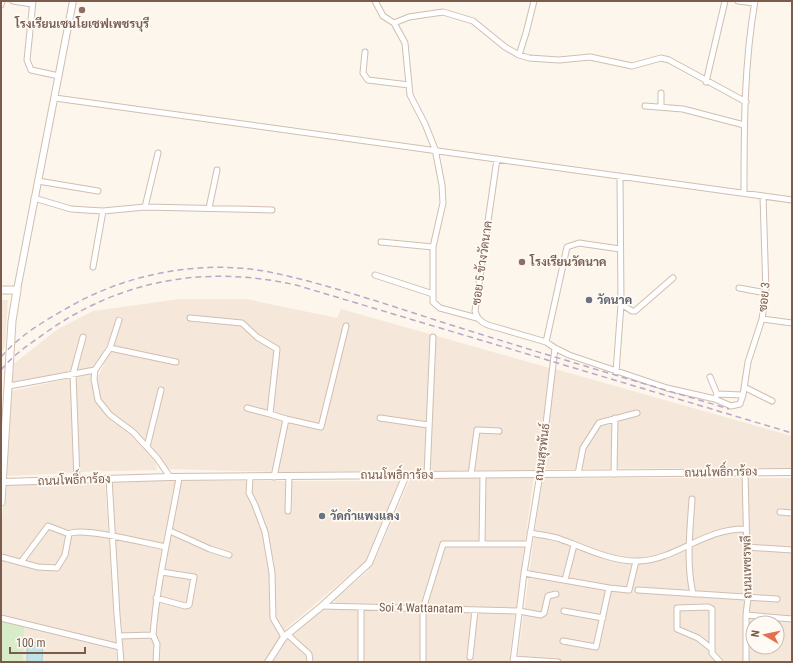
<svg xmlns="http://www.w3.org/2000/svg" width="793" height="663" font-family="'Roboto Condensed',Sarabun,sans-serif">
<rect width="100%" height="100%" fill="#fdf6ec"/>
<path fill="#f5e8da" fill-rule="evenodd" d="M180 299H246L337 318 341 309 550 368 536 470 279 472 163 469 159 456 131 428 111 412 101 398 97 379 113 345 122 316H118L108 343 95 368 10 384 12 365 58 329 93 311Z
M1 300H8L5 347 1 352Z
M555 369 792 436V468L543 469Z
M92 374 97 401 108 417 128 432 155 460 157 470 80 472 76 377Z
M72 378 75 473 6 476 11 391Z
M534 476 516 608 336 603 334 600 368 571 377 555 410 479Z
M542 478H792V662H517ZM753 623H777V647H753Z
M111 481H399L368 559 287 628 263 662H123Z
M105 482 117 662H1V530L5 485Z
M323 608 515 613 509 662H273L287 640Z"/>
<path fill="#d8ecc9" d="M1 620 24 626 23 662H1Z"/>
<path fill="#bfe3e8" stroke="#a5d3da" d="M27 641 43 644 42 662H27Z"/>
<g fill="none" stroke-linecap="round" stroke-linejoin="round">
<defs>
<path id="minor" d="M13 1 32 4
M33 1 27 60 31 70 59 76
M375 1 383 16 394 23 405 43 410 95 425 124 435 149 442 185 443 203 433 247V294L375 275
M738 1 754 3
M1 5 2 1
M394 23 409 17 443 12 473 21 505 47 519 55 529 58 559 60 590 57 632 66 661 58 669 60 746 102
M365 52 363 73 368 80 409 85
M519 55 526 33 534 1
M706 82 725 1
M55 98 792 200
M645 106 683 109 744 125
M661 107V93
M497 159 475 311C477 319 481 322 488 325L546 342
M38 181 98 191
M744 193C744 129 744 64 755 1
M34 198 71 209 86 210 103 211 145 207 272 210
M145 207 158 153
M209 208 217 170
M381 242 433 247
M93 267 103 211
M739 288 766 293
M433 294V302L440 308 477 318
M621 304 632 311H635L673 278
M190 318 242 323 257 337 277 349 270 414 286 419
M762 319 792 323
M119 320 110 348 95 370 94 379 98 400 110 415 133 432 157 458 170 477
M110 348 176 362
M555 348 569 355 667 388 715 399 731 406 740 404 743 395 717 394 715 399
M616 372 621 304 620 176
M710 377 717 394
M9 386 95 370
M744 387 772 401
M743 395 748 362 762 319 766 293 763 196
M247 408 270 414
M380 418 428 425
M147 447 161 390
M745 472 748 598 746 615V662
M578 474 583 448 599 423 637 413
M614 474 615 418
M427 475 433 337
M471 475 477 430 499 431
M250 477 249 493 255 505 265 532 272 573 273 618 284 637
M274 477 286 419 321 427 346 326
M109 478 117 615 121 662
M77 480 73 374 83 337
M692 499C690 531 686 562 693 594
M288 511 289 476
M780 512 792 513
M170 531 210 549 229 555
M530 533C540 535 551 536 560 539 585 548 612 562 639 561 676 560 704 528 746 529
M482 544 483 475
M746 547 792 550
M1 557 38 567 57 568 65 555 69 534C81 526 149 544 166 547
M21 562 48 526 69 534
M524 573 609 588 629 590 636 561
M565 580 574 545
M638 590 777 599
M156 598 185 606 189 605 194 577 162 572
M322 606 519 611 541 615 544 613 548 596 556 594
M361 607V662
M564 611 603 618
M746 615 792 619
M1 618 120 647
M287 634 309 654 310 662
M153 635 157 644 156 662
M119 636 153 635C157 582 170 530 179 478
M563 641 596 647 609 588
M712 649 698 638 677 629V608L708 607 712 609V653L720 662
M470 657 475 610
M513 659 558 662
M423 662V609L443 544H529
M513 662 524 573 540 474 555 348 546 342 567 247 579 243 620 249"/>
<path id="tertiary" d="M17 290 73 1
M3 482 170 477 792 472
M268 662 284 637 322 606 369 563 406 475"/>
<path id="secondary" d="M1 290H17L12 321 1 502"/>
</defs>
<use href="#minor" stroke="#d1beb0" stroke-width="7"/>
<use href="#tertiary" stroke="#d1beb0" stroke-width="8"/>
<use href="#secondary" stroke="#d6c0b0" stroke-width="9"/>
<use href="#minor" stroke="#fff" stroke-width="5"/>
<use href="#tertiary" stroke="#fff" stroke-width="6"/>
<use href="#secondary" stroke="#fff" stroke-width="7"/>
<path stroke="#b9a8c9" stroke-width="1.5" stroke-dasharray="6 4" stroke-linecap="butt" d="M1 357C20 335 44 321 69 307 126 274 199 260 264 271 301 278 337 289 373 300 408 311 444 323 480 334 563 360 646 384 729 409
M1 370C14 354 31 343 48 331 123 279 207 265 296 285L792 433"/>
</g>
<g fill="#8d6e63" stroke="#fffaf3" stroke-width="1.5">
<circle cx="82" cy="10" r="4"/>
<circle cx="522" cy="262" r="4"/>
</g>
<g fill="#6b7280" stroke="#fffaf3" stroke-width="1.5">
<circle cx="589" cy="300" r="4"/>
<circle cx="322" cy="516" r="4"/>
</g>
<g text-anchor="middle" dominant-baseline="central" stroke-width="3.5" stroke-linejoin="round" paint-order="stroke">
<g font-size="12" font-weight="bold" fill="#785e54" stroke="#fffaf3">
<text x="82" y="24">โรงเรียนเซนโยเซฟเพชรบุรี</text>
<text x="530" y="262" text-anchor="start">โรงเรียนวัดนาค</text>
</g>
<g font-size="12" fill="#7a5c4d" stroke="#fffaf3">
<text transform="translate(482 263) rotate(-82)">ซอย 5 ข้างวัดนาค</text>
<text transform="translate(764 297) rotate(-84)">ซอย 3</text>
<text transform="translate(542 452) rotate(-83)">ถนนสุรพันธ์</text>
<text transform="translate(721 472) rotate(-1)">ถนนโพธิ์การ้อง</text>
<text x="397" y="475">ถนนโพธิ์การ้อง</text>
<text transform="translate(74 480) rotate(-2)">ถนนโพธิ์การ้อง</text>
<text transform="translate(747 567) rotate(-91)">ถนนเพชรพลี</text>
<text transform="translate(421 608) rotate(1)">Soi 4 Wattanatam</text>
</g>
<g font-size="12" font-weight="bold" fill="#5b616d" stroke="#fffaf3" text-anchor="start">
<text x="597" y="300">วัดนาค</text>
<text x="330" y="516">วัดกำแพงแลง</text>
</g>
</g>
<rect width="793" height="663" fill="none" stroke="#7a5c4d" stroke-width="4"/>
<g transform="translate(765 635) rotate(279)"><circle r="19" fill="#fffaf3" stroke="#cabbb1"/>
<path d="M0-3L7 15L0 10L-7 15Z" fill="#e76f51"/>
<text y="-6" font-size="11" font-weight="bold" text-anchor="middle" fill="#7a5c4d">N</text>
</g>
<path d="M10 647v6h75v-6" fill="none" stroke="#7a5c4d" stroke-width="2"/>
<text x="16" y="647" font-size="12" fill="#7a5c4d" stroke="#fffaf3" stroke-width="3" paint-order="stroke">100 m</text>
</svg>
